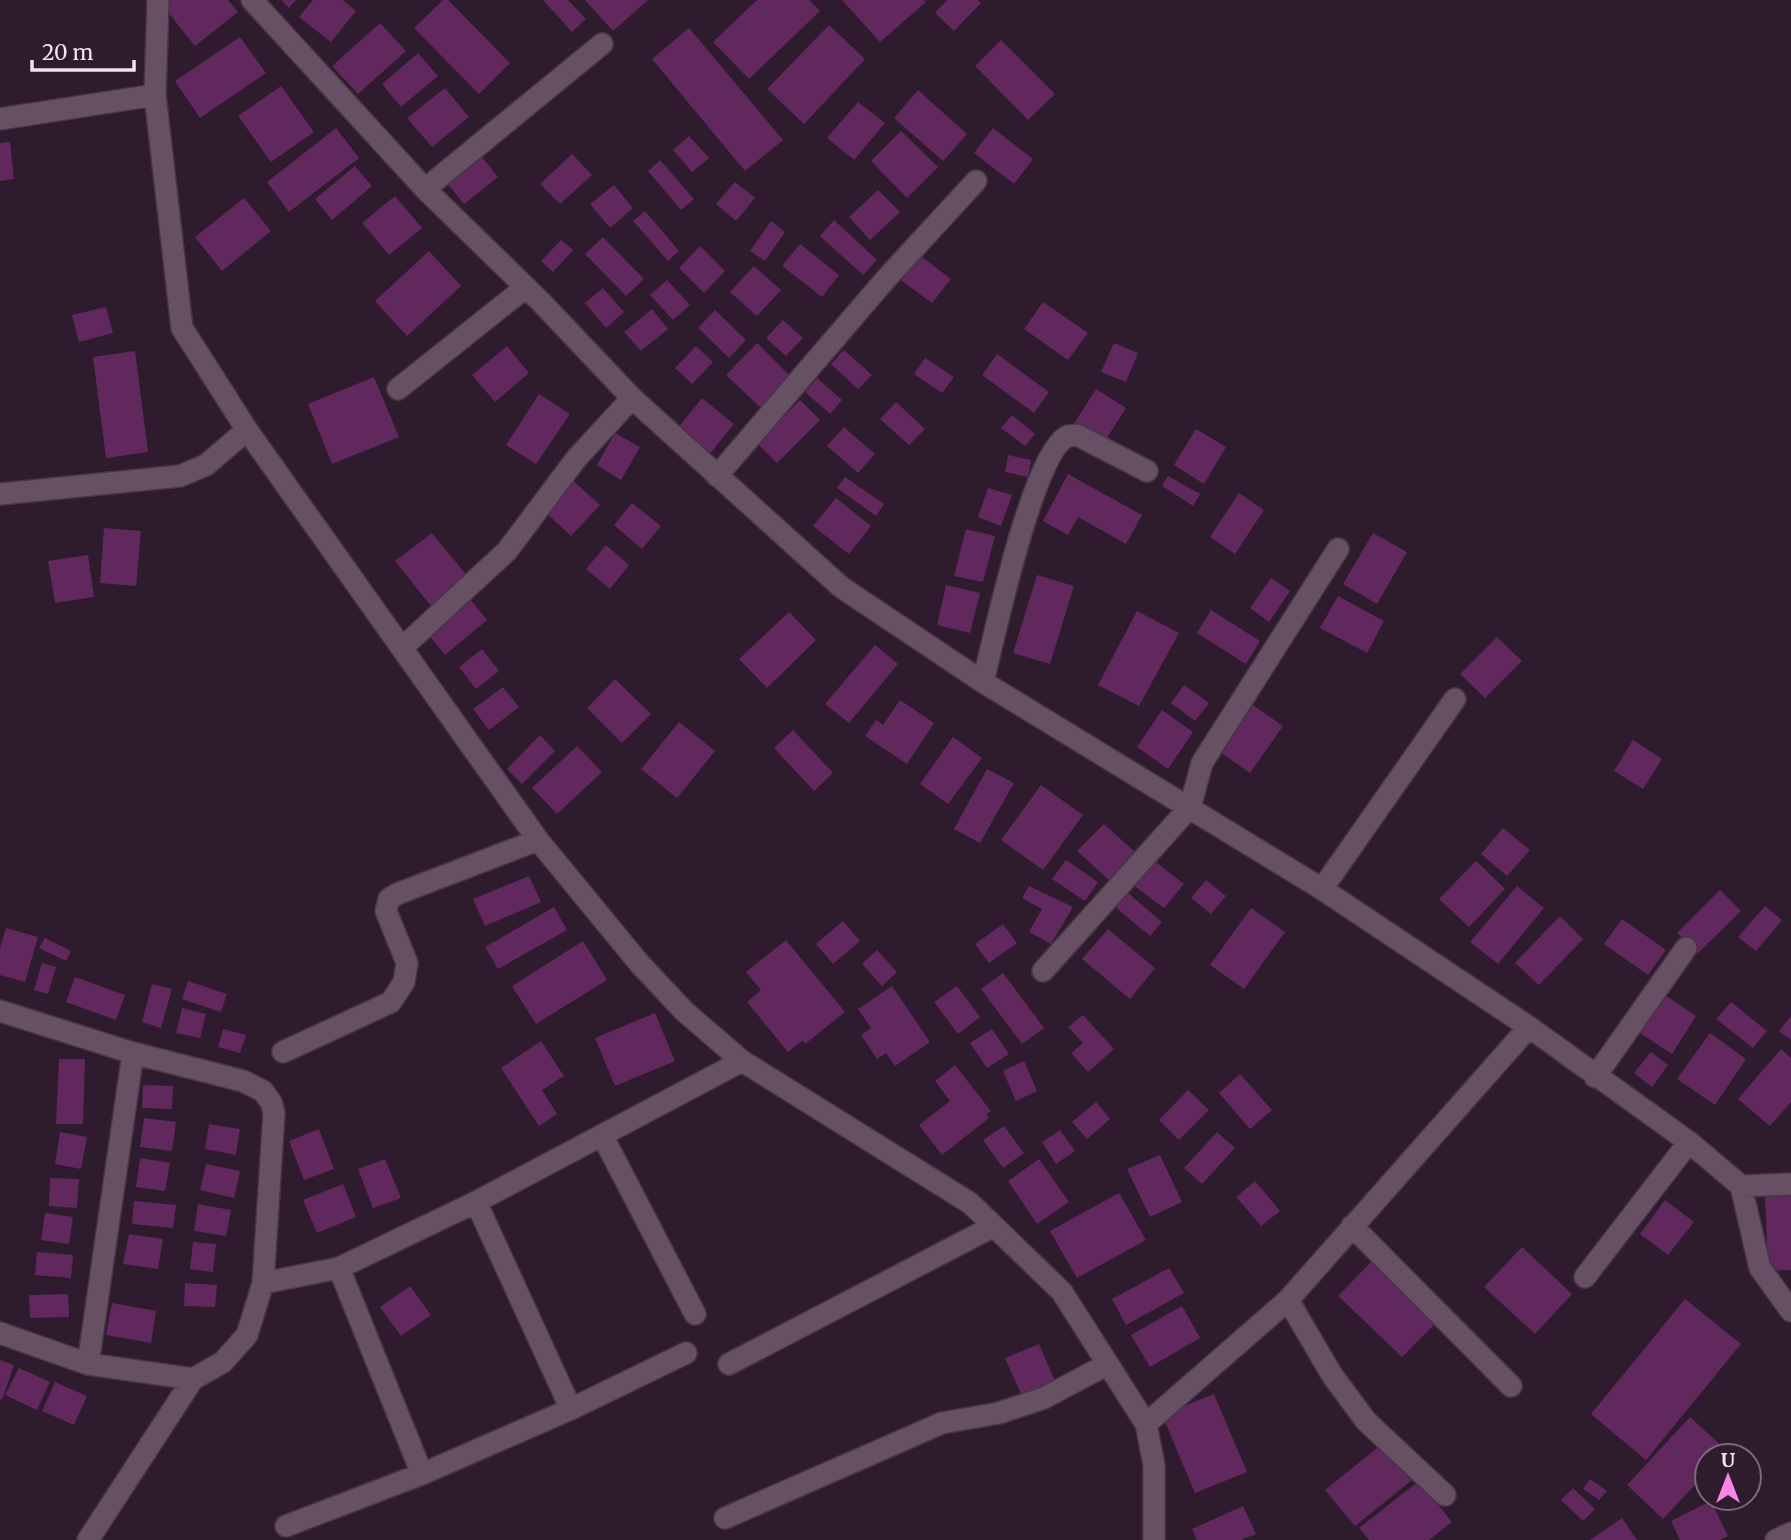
<svg xmlns="http://www.w3.org/2000/svg" width="1791" height="1540" font-family="Merriweather,serif">
<rect width="100%" height="100%" fill="#2e1b2d"/>
<path fill="#61285e" d="M171 0H228L238 12 195 46 163 6Z
M281 0H296L289 8Z
M313 0H343L356 11 331 42 299 17Z
M443 0H448L510 63 479 94 414 28Z
M543 0H568L586 19 572 32Z
M585 0H648L613 31Z
M757 0H809L820 11 749 79 713 42Z
M842 0H924L926 2 880 42Z
M947 0H978L981 3 954 31 935 13Z
M380 23 406 51 358 94 332 66Z
M829 25 865 59 804 124 767 89Z
M689 28 783 140 745 171 652 59Z
M240 37 266 73 200 118 175 81Z
M1001 40 1055 94 1028 120 975 66Z
M418 53 438 76 401 107 382 84Z
M281 86 314 132 271 162 238 116Z
M445 88 469 117 432 147 407 118Z
M918 90 967 134 943 161 894 118Z
M858 102 885 123 854 160 827 138Z
M336 128 359 158 289 212 267 182Z
M993 128 1033 159 1014 184 974 153Z
M901 131 938 167 907 198 871 161Z
M689 136 709 158 692 172 673 150Z
M10 142 14 179 0 181V143Z
M572 154 592 175 560 204 540 184Z
M481 156 498 177 464 204 447 183Z
M660 160 694 199 681 210 648 171Z
M355 166 372 186 332 220 315 199Z
M735 182 755 198 736 221 716 204Z
M614 185 633 208 610 228 590 204Z
M878 190 900 212 870 240 849 217Z
M395 196 422 228 389 255 362 223Z
M244 198 271 231 222 271 195 237Z
M645 211 679 251 668 261 633 221Z
M834 220 877 260 863 275 820 236Z
M771 221 785 232 765 261 750 251Z
M603 237 644 279 626 296 585 254Z
M561 240 573 250 553 272 541 261Z
M800 244 839 275 822 297 782 266Z
M700 246 725 271 704 293 679 268Z
M429 251 461 286 407 336 375 301Z
M917 253 951 279 932 303 898 278Z
M754 266 781 290 757 316 730 292Z
M667 280 690 305 673 320 650 295Z
M603 288 624 312 606 328 585 303Z
M1043 302 1088 333 1068 360 1024 329Z
M106 307 113 333 79 342 72 315Z
M652 309 668 329 641 351 624 332Z
M715 310 746 340 729 358 698 328Z
M783 320 803 338 786 356 766 338Z
M757 343 791 377 761 408 726 375Z
M1114 343 1138 353 1126 382 1101 372Z
M507 346 529 373 495 402 472 375Z
M696 346 713 362 692 384 675 368Z
M844 350 872 375 858 389 831 364Z
M135 351 148 452 106 458 93 357Z
M997 354 1049 392 1034 413 982 375Z
M925 358 954 377 942 393 914 374Z
M374 377 399 437 332 464 308 404Z
M817 378 842 400 830 414 805 392Z
M1096 389 1126 408 1103 444 1073 425Z
M539 394 570 414 536 464 506 445Z
M702 398 734 424 709 455 677 429Z
M800 400 820 420 777 463 757 443Z
M896 402 925 429 909 445 880 419Z
M1012 415 1035 434 1025 446 1001 428Z
M844 427 875 454 858 473 827 446Z
M1196 429 1226 447 1204 484 1174 465Z
M615 433 640 447 621 480 597 465Z
M1008 455 1031 460 1028 477 1005 472Z
M1068 474 1142 515 1126 544 1078 517 1068 535 1043 521Z
M1168 476 1200 494 1193 506 1162 486Z
M845 477 884 504 876 516 837 488Z
M571 479 600 505 571 536 543 510Z
M988 488 1012 495 1001 526 978 517Z
M1239 493 1264 510 1235 554 1210 537Z
M836 498 871 526 849 554 813 526Z
M632 503 661 526 642 549 614 525Z
M104 528 141 531 136 586 100 583Z
M966 529 995 536 983 582 954 576Z
M432 533 468 577 431 606 395 561Z
M1373 533 1407 552 1377 604 1343 584Z
M606 545 629 565 610 589 586 569Z
M88 555 94 597 55 603 48 561Z
M1037 575 1074 586 1050 664 1013 653Z
M1271 578 1290 591 1269 622 1250 608Z
M946 585 980 593 970 633 937 625Z
M1338 596 1384 621 1367 653 1320 628Z
M470 599 487 620 445 655 428 634Z
M1211 610 1260 641 1246 664 1197 633Z
M1137 611 1179 633 1139 706 1098 685Z
M789 612 816 640 767 688 739 659Z
M1497 637 1522 661 1485 698 1460 674Z
M875 645 898 664 849 723 825 704Z
M482 649 499 671 476 689 459 667Z
M615 679 651 714 622 743 587 708Z
M1184 685 1209 703 1195 721 1171 703Z
M503 687 519 707 489 730 473 709Z
M900 700 934 723 907 764 865 736 876 720 883 725Z
M1250 703 1283 726 1250 773 1217 750Z
M1162 710 1193 732 1168 769 1137 747Z
M679 722 715 751 677 798 641 769Z
M793 730 833 773 814 791 774 748Z
M540 735 555 751 522 784 507 769Z
M953 737 982 758 948 804 920 784Z
M1633 740 1662 759 1643 789 1614 771Z
M577 746 602 772 557 814 532 788Z
M987 769 1014 783 980 843 954 829Z
M1041 785 1083 815 1043 870 1001 840Z
M1104 824 1135 852 1109 880 1077 851Z
M1503 828 1530 850 1507 876 1481 854Z
M1066 860 1098 882 1085 901 1052 879Z
M1153 860 1184 884 1164 908 1133 885Z
M1476 861 1505 889 1469 927 1439 899Z
M529 876 541 902 485 926 473 899Z
M1206 880 1226 896 1211 914 1191 898Z
M1029 886 1073 907 1051 944 1029 932 1042 909 1022 898Z
M1517 886 1544 908 1498 964 1470 942Z
M1121 887 1162 922 1150 936 1109 902Z
M1720 890 1741 911 1698 953 1677 933Z
M1765 906 1782 920 1756 951 1738 937Z
M554 907 567 930 498 969 485 947Z
M1251 908 1285 932 1244 989 1210 965Z
M1560 916 1583 939 1539 985 1515 963Z
M1622 919 1666 950 1648 975 1604 944Z
M843 921 860 941 833 964 816 944Z
M1003 924 1017 943 989 963 975 944Z
M6 928 38 937 25 982 0 975V948Z
M1108 929 1155 968 1130 999 1082 959Z
M45 938 71 951 66 961 39 948Z
M786 940 845 1012 805 1044 803 1040 788 1052 747 1002 761 990 746 972Z
M583 941 607 980 536 1024 512 986Z
M877 950 897 972 882 986 862 964Z
M42 963 56 967 48 994 34 990Z
M1003 973 1044 1028 1022 1044 981 989Z
M75 977 125 995 116 1020 66 1002Z
M188 981 227 994 221 1012 182 999Z
M152 984 172 989 161 1028 142 1022Z
M892 986 930 1042 895 1066 886 1053 877 1059 861 1035 871 1028 858 1009Z
M957 986 980 1017 958 1034 934 1002Z
M1665 995 1696 1016 1672 1054 1640 1033Z
M1731 1002 1767 1031 1753 1048 1716 1019Z
M182 1008 206 1014 200 1038 176 1033Z
M655 1013 675 1061 615 1086 595 1038Z
M1083 1015 1114 1049 1088 1072 1071 1053 1083 1043 1068 1027Z
M1791 1016V1040L1779 1031Z
M223 1029 246 1035 240 1053 218 1047Z
M992 1029 1009 1054 987 1068 970 1043Z
M1710 1033 1746 1059 1715 1105 1677 1079Z
M541 1041 564 1076 542 1090 557 1114 539 1126 501 1068Z
M1781 1049 1791 1058V1102L1770 1126 1738 1099Z
M1651 1052 1668 1065 1652 1087 1634 1073Z
M59 1059H85L83 1124H56Z
M1024 1061 1037 1091 1016 1101 1003 1071Z
M955 1065 991 1111 986 1114 989 1118 942 1155 919 1125 950 1101 935 1081Z
M1240 1074 1272 1110 1250 1129 1219 1093Z
M143 1085 173 1086 172 1109 142 1108Z
M1188 1090 1209 1110 1179 1140 1159 1120Z
M1096 1102 1110 1119 1087 1139 1072 1122Z
M144 1118 176 1122 172 1151 140 1147Z
M209 1124 240 1129 236 1155 205 1149Z
M1004 1126 1024 1153 1003 1168 983 1140Z
M319 1129 334 1169 304 1180 289 1141Z
M1060 1130 1075 1151 1056 1164 1042 1142Z
M60 1132 87 1137 81 1169 55 1164Z
M1217 1132 1235 1148 1202 1184 1184 1168Z
M1160 1155 1182 1202 1150 1217 1127 1169Z
M140 1158 170 1163 165 1191 136 1187Z
M385 1159 401 1198 373 1208 358 1169Z
M1039 1159 1069 1202 1037 1224 1008 1181Z
M206 1164 240 1171 234 1198 200 1190Z
M50 1178 79 1179 77 1208 49 1206Z
M1255 1181 1280 1211 1261 1226 1236 1197Z
M343 1184 356 1217 317 1233 303 1200Z
M1119 1193 1146 1240 1077 1278 1050 1231Z
M1791 1195V1270L1768 1271 1765 1196Z
M1665 1200 1694 1222 1668 1255 1640 1234Z
M134 1201 176 1205 173 1228 132 1224Z
M198 1204 231 1210 226 1236 194 1231Z
M45 1213 73 1217 69 1244 41 1240Z
M129 1234 163 1239 158 1269 123 1264Z
M193 1242 216 1244 213 1272 190 1269Z
M1522 1247 1572 1294 1535 1334 1484 1287Z
M37 1252 73 1255 71 1278 35 1275Z
M1373 1260 1438 1321 1402 1357 1338 1296Z
M1169 1268 1184 1293 1126 1325 1112 1299Z
M185 1283 217 1285 215 1307 184 1306Z
M410 1286 431 1315 401 1336 380 1307Z
M68 1294 69 1317 30 1318 29 1295Z
M1685 1299 1741 1344 1646 1460 1591 1414Z
M112 1303 156 1311 151 1343 106 1335Z
M1182 1306 1200 1338 1150 1367 1131 1335Z
M1039 1344 1058 1388 1025 1403 1005 1358Z
M0 1360 14 1365 2 1400 0 1399Z
M19 1368 50 1382 37 1410 5 1395Z
M55 1382 87 1396 74 1425 42 1411Z
M1214 1394 1247 1472 1195 1493 1162 1415Z
M1690 1417 1727 1451 1722 1456H1707V1472L1663 1519 1627 1485Z
M1382 1444 1412 1480 1355 1526 1325 1490Z
M1749 1477 1761 1490 1739 1509 1730 1498H1749Z
M1590 1479 1607 1491 1599 1500 1583 1489Z
M1419 1481 1452 1522 1429 1540H1369L1359 1528Z
M1573 1488 1595 1509 1583 1521 1561 1500Z
M1711 1501 1728 1536 1720 1540H1680L1671 1521Z
M1243 1506 1256 1534 1241 1540H1197L1192 1529Z
M1622 1518 1637 1540H1590Z"/>
<g fill="none" stroke-linecap="round" stroke-linejoin="round">
<defs>
<path id="minor" d="M158 0 155 95 182 328 247 430 538 840 639 963 684 1011 742 1061 970 1203 1062 1292 1146 1424 1154 1465V1540
M252 0 425 189 541 302 632 398 841 587 983 682 1322 889 1529 1027 1689 1142 1741 1186 1760 1268 1791 1311
M0 119 155 95
M425 189 602 44
M398 389 526 287
M717 476 885 280 976 181
M0 494 180 476 206 465 247 430
M402 648 507 551 576 459 632 398
M983 682C994 638 1032 457 1066 437 1069 435 1073 436 1077 435L1147 471
M1322 889 1455 699
M1043 971 1190 807 1202 763 1338 549
M0 1011 133 1053 243 1081 263 1091 271 1102 274 1113 263 1283 339 1268 476 1202 742 1061
M283 1052 391 1002 404 982 407 963 386 911 389 899 397 894 538 840
M1595 1077 1686 948
M602 1135 695 1314
M1741 1186 1791 1184
M476 1202 571 1409
M1352 1226 1511 1386
M339 1268 422 1474
M1585 1277 1689 1142
M1288 1300 1332 1375 1366 1421 1445 1495
M0 1333 88 1364 193 1379 223 1362 247 1335 263 1283
M88 1364 133 1053
M729 1364 994 1226
M1146 1424 1288 1300 1529 1027
M725 1518 942 1423 999 1413 1044 1398 1108 1364
M286 1526 422 1474 571 1409 686 1353
M88 1540 193 1379
M1776 1540 1791 1533"/>
</defs>
<use href="#minor" stroke="#463645" stroke-width="24"/>
<use href="#minor" stroke="#675064" stroke-width="21"/>
</g>
<g transform="translate(1728 1477)"><circle r="33" fill="#2e1b2d" stroke="#7c6b7b" stroke-width="2"/>
<path d="M0-5L12 26L0 18L-12 26Z" fill="#fa87e6"/>
<text y="-10" font-size="19" font-weight="bold" text-anchor="middle" fill="#f1e3ef">U</text>
</g>
<path d="M32 60v10h102v-10" fill="none" stroke="#f1e3ef" stroke-width="3.5"/>
<text x="42" y="60" font-size="21" fill="#f1e3ef" stroke="#2e1b2d" stroke-width="5" paint-order="stroke">20 m</text>
</svg>
